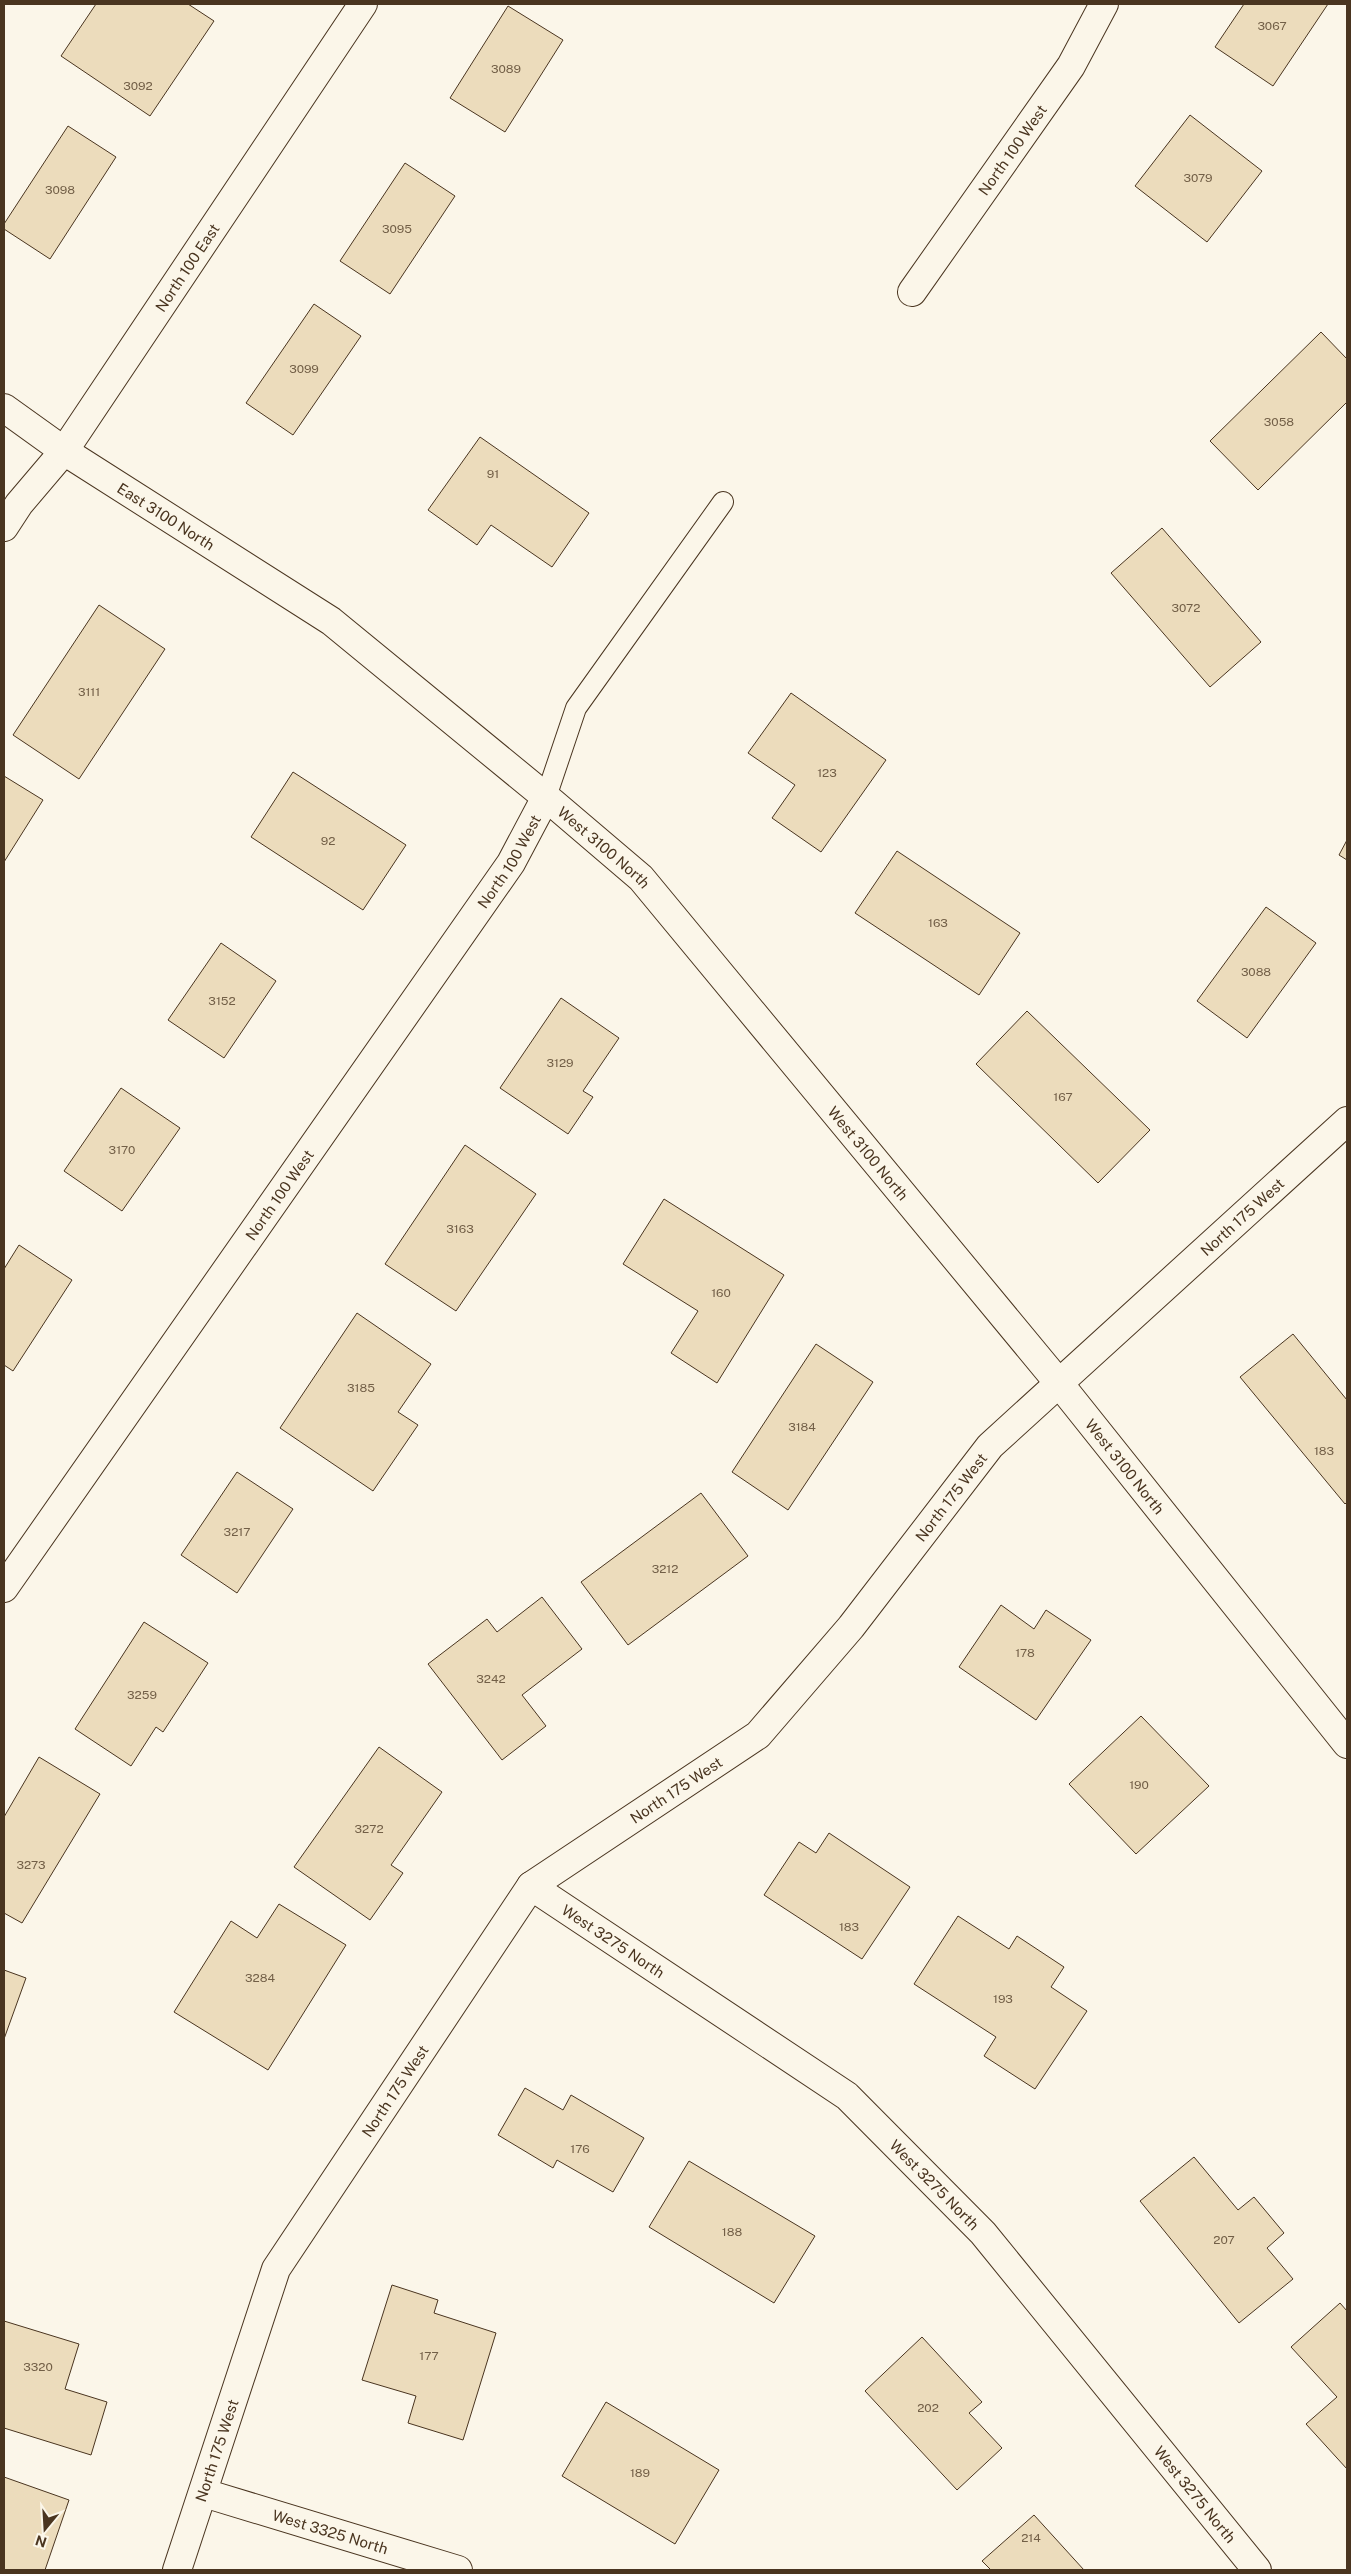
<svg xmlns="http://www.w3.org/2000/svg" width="1351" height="2574" font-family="'Public Sans',sans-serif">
<rect width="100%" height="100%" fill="#fbf6e9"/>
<path fill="#ecdcbc" stroke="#4a3520" d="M96 4H188L214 21 150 116 61 56Z
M1244 4H1328L1273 86 1215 47Z
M508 6 563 40 505 132 450 98Z
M1190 115 1262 171 1207 242 1135 186Z
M68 126 116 157 50 259 4 229V224Z
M405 163 455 196 390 294 340 261Z
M314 304 361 336 293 435 246 403Z
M1321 332 1347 359V402L1258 490 1210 441Z
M480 437 589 513 552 567 491 525 477 545 428 510Z
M1162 528 1261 642 1210 687 1111 573Z
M99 605 165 649 79 779 13 735Z
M791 693 886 760 821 852 772 818 795 785 748 753Z
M293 772 406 845 363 910 251 837Z
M4 776 43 800 4 862Z
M1347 840V860L1339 855Z
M897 851 1020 933 979 995 855 913Z
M1266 907 1316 943 1247 1038 1197 1001Z
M221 943 276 981 224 1058 168 1020Z
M561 998 619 1038 583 1091 593 1097 568 1134 500 1088Z
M1027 1011 1150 1130 1098 1183 976 1064Z
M121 1088 180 1128 122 1211 64 1171Z
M465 1145 536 1194 456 1311 385 1264Z
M664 1199 784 1275 717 1383 671 1353 698 1311 623 1264Z
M19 1245 72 1280 13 1371 4 1365V1269Z
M357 1313 431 1364 398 1412 418 1425 373 1491 280 1428Z
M1293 1334 1347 1400V1502L1345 1504 1240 1377Z
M816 1344 873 1382 788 1510 732 1472Z
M237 1472 293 1509 237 1593 181 1555Z
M701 1493 748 1556 628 1645 581 1582Z
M542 1597 582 1649 522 1695 546 1726 502 1760 428 1664 487 1619 497 1632Z
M1001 1605 1034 1629 1046 1610 1091 1640 1036 1720 959 1667Z
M144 1622 208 1663 163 1732 156 1727 131 1766 75 1729Z
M1141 1716 1209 1786 1136 1854 1069 1784Z
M379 1747 442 1792 391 1865 403 1873 370 1920 294 1867Z
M39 1757 100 1794 22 1923 4 1913V1817Z
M829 1833 910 1887 862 1959 764 1895 799 1842 816 1853Z
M279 1904 346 1945 268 2070 174 2012 231 1921 257 1938Z
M958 1916 1009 1949 1017 1936 1064 1967 1051 1987 1087 2011 1035 2089 984 2056 996 2037 914 1984Z
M4 1970 26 1978 4 2039Z
M525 2088 563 2110 571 2095 644 2138 613 2192 557 2160 553 2168 498 2135Z
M1194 2157 1238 2210 1254 2197 1284 2233 1267 2248 1293 2279 1239 2323 1140 2201Z
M689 2161 815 2236 774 2303 649 2227Z
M392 2285 438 2300 434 2313 496 2333 463 2440 408 2423 416 2396 362 2380Z
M1340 2303 1347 2311V2469L1306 2424 1337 2397 1291 2347Z
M4 2321 79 2344 65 2389 107 2402 91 2455 4 2428Z
M922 2337 982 2402 969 2413 1002 2448 957 2490 865 2391Z
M606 2402 719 2470 675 2544 562 2476Z
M4 2477 69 2500 45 2570H4Z
M1034 2515 1084 2570H991L982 2561Z"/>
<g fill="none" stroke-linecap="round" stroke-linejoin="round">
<defs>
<path id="lane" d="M546 797 576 708 723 502"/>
<g id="street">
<path id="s1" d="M912 292 1071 66 1104 4"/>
<path id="s2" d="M4 527 19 504 64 451 363 4"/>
<path id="s3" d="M4 1588 511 863 546 797"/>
<path id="s4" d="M531 1886 847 2096 983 2233 1257 2570"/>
<path id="s5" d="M204 2493 458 2570"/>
<path id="s6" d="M177 2570 276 2269 531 1886 758 1735 851 1627 990 1446 1347 1121"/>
</g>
<g id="secondary">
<path id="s7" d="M4 408 64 451 331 621 553 803 641 878 1058 1382 1347 1744"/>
</g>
</defs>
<use href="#lane" stroke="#4a3520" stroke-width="22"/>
<use href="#street" stroke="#4a3520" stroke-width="30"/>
<use href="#secondary" stroke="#4a3520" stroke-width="30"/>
<use href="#lane" stroke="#fbf6e9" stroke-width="20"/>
<use href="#street" stroke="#fbf6e9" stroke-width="28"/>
<use href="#secondary" stroke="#fbf6e9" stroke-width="28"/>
</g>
<g text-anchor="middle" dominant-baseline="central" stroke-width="4" stroke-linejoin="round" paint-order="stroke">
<g font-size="12" fill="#725f47">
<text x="1272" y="26">3067</text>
<text x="506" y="69">3089</text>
<text x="138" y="86">3092</text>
<text x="1198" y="178">3079</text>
<text x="60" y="190">3098</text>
<text x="397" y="229">3095</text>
<text x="304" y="369">3099</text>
<text x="1279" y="422">3058</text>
<text x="493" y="474">91</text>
<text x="1186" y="608">3072</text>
<text x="89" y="692">3111</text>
<text x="827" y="773">123</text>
<text x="328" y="841">92</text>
<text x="938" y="923">163</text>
<text x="1256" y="972">3088</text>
<text x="222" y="1001">3152</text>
<text x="560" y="1063">3129</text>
<text x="1063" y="1097">167</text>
<text x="122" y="1150">3170</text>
<text x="460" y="1229">3163</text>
<text x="721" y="1293">160</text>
<text x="361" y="1388">3185</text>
<text x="802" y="1427">3184</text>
<text x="1324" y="1451">183</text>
<text x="237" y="1532">3217</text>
<text x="665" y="1569">3212</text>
<text x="1025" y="1653">178</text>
<text x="491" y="1679">3242</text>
<text x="142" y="1695">3259</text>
<text x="1139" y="1785">190</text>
<text x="369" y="1829">3272</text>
<text x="31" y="1865">3273</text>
<text x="849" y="1927">183</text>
<text x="260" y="1978">3284</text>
<text x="1003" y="1999">193</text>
<text x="580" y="2149">176</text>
<text x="732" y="2232">188</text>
<text x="1224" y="2240">207</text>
<text x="429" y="2356">177</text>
<text x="38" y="2367">3320</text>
<text x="928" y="2408">202</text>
<text x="640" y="2473">189</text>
<text x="1031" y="2538">214</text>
</g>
<g font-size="15" fill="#4a3520" stroke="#fbf6e9">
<text stroke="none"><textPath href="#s1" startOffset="174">North 100 West</textPath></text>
<text stroke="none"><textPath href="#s2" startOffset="318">North 100 East</textPath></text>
<text stroke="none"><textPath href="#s7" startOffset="195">East 3100 North</textPath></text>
<text stroke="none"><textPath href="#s7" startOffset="745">West 3100 North</textPath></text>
<text stroke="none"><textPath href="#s3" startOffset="885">North 100 West</textPath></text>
<text stroke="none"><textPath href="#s7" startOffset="1150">West 3100 North</textPath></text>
<text stroke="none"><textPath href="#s3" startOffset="480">North 100 West</textPath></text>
<text stroke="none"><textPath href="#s6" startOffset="1761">North 175 West</textPath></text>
<text stroke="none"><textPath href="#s7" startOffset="1555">West 3100 North</textPath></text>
<text stroke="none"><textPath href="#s6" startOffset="1356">North 175 West</textPath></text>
<text stroke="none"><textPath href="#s6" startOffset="951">North 175 West</textPath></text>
<text stroke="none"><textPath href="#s4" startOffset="99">West 3275 North</textPath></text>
<text stroke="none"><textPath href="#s6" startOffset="531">North 175 West</textPath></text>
<text stroke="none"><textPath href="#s4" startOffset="504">West 3275 North</textPath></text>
<text stroke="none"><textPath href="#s6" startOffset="126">North 175 West</textPath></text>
<text stroke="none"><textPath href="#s4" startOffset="909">West 3275 North</textPath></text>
<text stroke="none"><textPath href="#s5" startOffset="132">West 3325 North</textPath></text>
</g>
</g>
<rect width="1351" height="2574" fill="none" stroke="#4a3520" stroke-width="10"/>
<g transform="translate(45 2529) rotate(198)" stroke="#fbf6e9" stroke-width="4" paint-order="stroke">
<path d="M0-4L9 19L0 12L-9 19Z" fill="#4a3520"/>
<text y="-8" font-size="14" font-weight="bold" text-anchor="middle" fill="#4a3520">N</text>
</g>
</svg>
